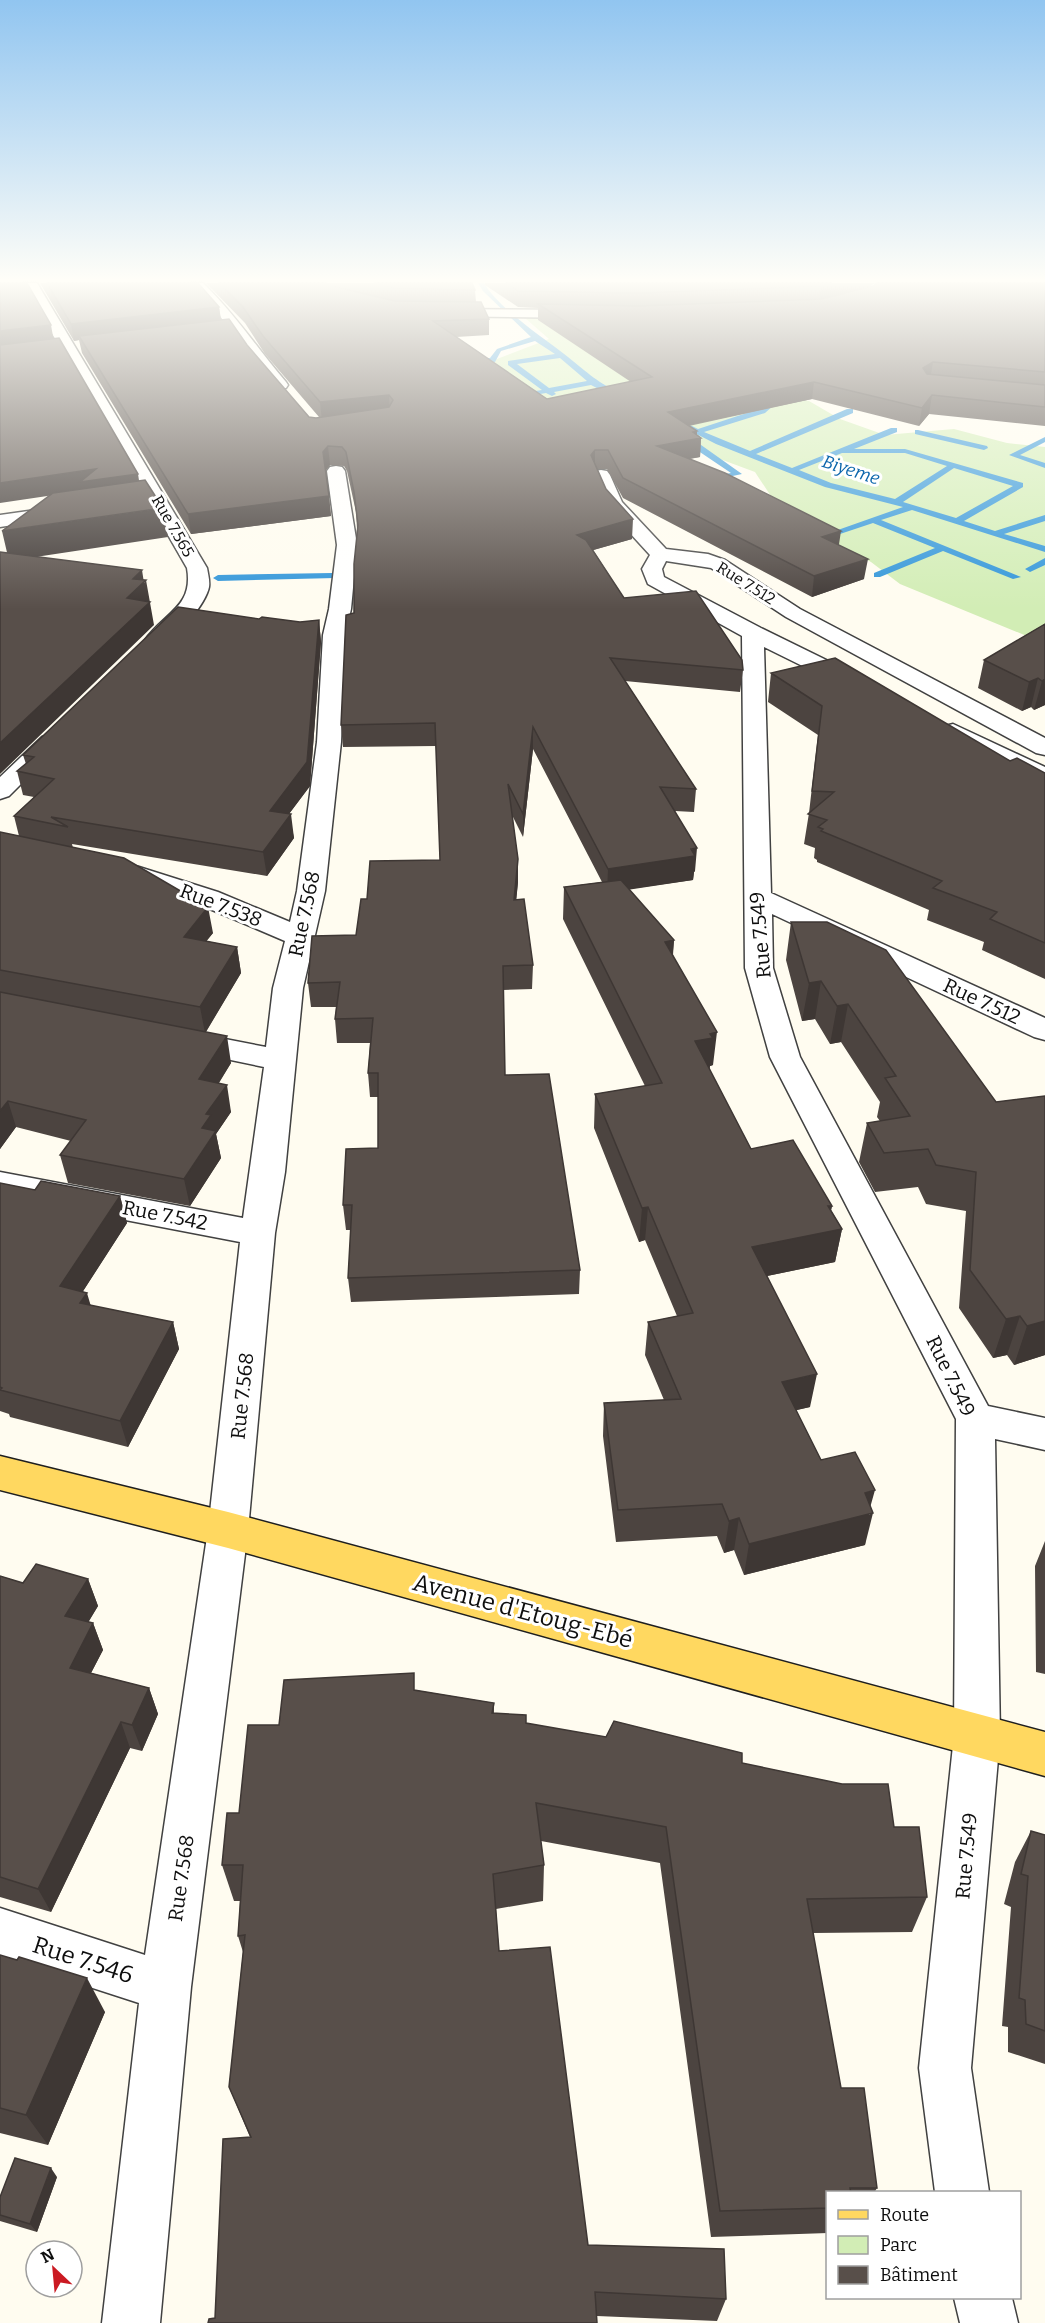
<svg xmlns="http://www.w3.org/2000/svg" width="1045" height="2323" font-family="Bitter,serif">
<rect width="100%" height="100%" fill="#fffcf0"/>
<path fill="#d2edb5" d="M544 317 750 391 809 401 840 419 885 435 954 429 1007 443 1045 447V635L1034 639 900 584 871 562 784 516 755 472 701 452 670 424 566 411 476 367 549 339 525 318Z"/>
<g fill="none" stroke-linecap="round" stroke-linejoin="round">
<path fill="#3095d9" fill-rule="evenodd" d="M478 283H484C499 309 545 339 568 357 588 373 598 383 622 394V398H616L591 385 554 392 556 394 552 396 546 393 516 398V394L542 390 508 365V361L555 354 535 341 501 351 495 362H467L470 358H490L497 349 531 337 483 291ZM560 358 587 381 549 388 517 364Z
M776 395 783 397 765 413 704 432 750 451 847 409H853V413L756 454 792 468 891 428H897V432L854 449H905L1023 483V487L964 521 995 531 1045 515V521L1004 534 1045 546V552L912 510 881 520 1021 577 1013 579 943 551 880 577H874V573L935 548 873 523 825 539 818 537 903 507 825 487 716 444 675 423 682 421 698 429 759 409ZM842 453H905L947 466 895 499 831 483 799 470ZM954 468 1013 486 956 518 903 502Z
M918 430 987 446 988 448 984 450 915 434V430Z
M1045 437V442L1020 455 1045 463V468L1009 455Z
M688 440H694L742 474 709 481V477L731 473 688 444Z
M1045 558V565L1030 572 1025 569Z
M332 573 335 574V578L218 581 213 578 218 575Z"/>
<defs>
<path id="street" d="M23 283H37L207 568C208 574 210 581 209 587 206 603 177 639 162 645 157 647 153 646 148 645L145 640C164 613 194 607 187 568Z
M188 283H203C235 314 257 348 286 382L288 385 286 388H274L251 361 220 316Z
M442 309 582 310 589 314 582 318 437 316 435 313Z
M336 466 342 467 345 471 357 545 351 609 345 635 341 742 325 891 303 988 285 1172 275 1233 248 1530 191 1987 160 2323H102L139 2003 0 1958V1908L145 1955 208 1530 240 1242 0 1196V1172L243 1218 264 1067 173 1048 169 1041 173 1034 184 1031 266 1047 273 988 285 941 198 904 121 879 117 873 121 867 130 865 139 867 218 892 290 922 297 891 317 742 323 635 329 609 337 545 327 471 330 467Z
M601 470 607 471 610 475 622 502 666 549 708 554 725 560 800 609 1045 738V755L1036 753 786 617 711 568 666 561 662 569 664 577 761 628 863 678 866 683 863 688 855 690 847 688 764 647 771 893 1045 1018V1040L1034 1037 772 914 773 968 800 1057 988 1406 1045 1418V1450L995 1439 1000 1736 971 2068 989 2192H935L919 2068 954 1736 956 1419 770 1057 745 968 742 636 648 584 642 569 650 555 607 508 592 475 595 471Z
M64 506 71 508 73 512 71 516 0 527V515Z
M953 724 1045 767V784L1036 782 945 736 941 731 945 726Z
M50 735 58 737 62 742 58 747 9 796 0 799V777L42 737Z
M954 2298H1012L1018 2323H960Z"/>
<path id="primary" d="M0 1456 228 1512 1045 1732V1776L228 1548 0 1490Z"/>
</defs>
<use href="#street" stroke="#414141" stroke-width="3"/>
<use href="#primary" stroke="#1f1f1f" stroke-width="3"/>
<use href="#street" fill="#fff" fill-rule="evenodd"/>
<use href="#primary" fill="#ffd860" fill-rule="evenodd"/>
</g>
<path fill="#4c4440" d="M40 283H198L219 307 221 319 247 345 309 417 316 418 319 417 265 354 245 323 206 283H326L331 286 327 283H472L475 290 476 302 489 319V335L456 337 547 399 631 382 538 320V308L518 307 485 285V283H875L868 287 1045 283V426L929 414 919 426 812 399 689 426 697 435 701 438 700 457 690 459 839 545 864 579 812 597 623 498 607 469H597L606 489 632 539 593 550 624 598 743 670 740 692 625 681 696 789 694 812 675 811 695 871 694 872 693 880 629 889 674 940 673 955 713 1065 710 1066 709 1070 751 1149 832 1206 831 1210 842 1229 835 1262 767 1276 810 1407 796 1410 821 1460 870 1506 865 1545 744 1575 734 1550 724 1553 717 1536 616 1542 603 1436 604 1403 664 1400 645 1355 648 1322 677 1316 645 1240 639 1242 594 1128 595 1094 645 1086 563 919 564 887 602 882 533 749 523 837 512 815 518 859V882L516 900 533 965 532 989 503 990 505 1075 580 1270 579 1294 351 1302 348 1278 351 1230H346L343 1205 378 1148V1097H370L368 1073 370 1043H337L335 1019 336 1007H311L308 983 356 935 367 899 440 860 436 746 343 747 341 725 354 613 357 529 356 512 347 471 344 466 330 465 326 470 331 516 191 534 82 353 79 340 74 341Z
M259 619 300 622 319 620 321 642 310 786 289 814 294 838 267 876 72 844 73 848 213 933 206 941 237 947 241 973 206 1032 231 1063 219 1083 231 1112 216 1134 221 1158 190 1206 68 1183 60 1155 71 1141 16 1127 0 1149V832L19 836 14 816 34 797 23 795 17 771 26 764 23 755Z
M1045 624V705L1034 710 1031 707 1022 711 978 688 984 660Z
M771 673 1010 761 1045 773V979L982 950 984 942 927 920 929 910 817 862V860L814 858 815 848 804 844 809 813 818 735 768 702Z
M791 922 996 1102 1045 1096V1355L1014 1365 1007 1355 993 1358 959 1308 966 1211 926 1204 918 1187 875 1192 859 1162 867 1123 880 1121 877 1117 880 1102 841 1042 830 1044 815 1019 802 1021 786 960Z
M0 1183 35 1190 120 1196 127 1223 83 1291 91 1306 173 1322 179 1349 128 1447 10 1417 9 1414 0 1411Z
M1045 1541V1674L1036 1672 1035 1566Z
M0 1576 23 1583 88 1579 98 1606 88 1622 93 1623 103 1650 91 1673 149 1688 158 1714 142 1751 130 1748 51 1912 0 1897Z
M415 1690 494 1703V1713L526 1723 742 1763 894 1827 927 1897 912 1932 813 1933 841 2088 877 2188 874 2193H828V2233L711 2237 660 1863 541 1841 544 1865 543 1901 496 1909 499 1951 588 2245 726 2299 717 2321 597 2316 215 2318 250 2137 229 2087 243 1952 238 1936 240 1901H234L222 1865 239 1813 279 1725Z
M1031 1831 1045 1835V2064L1008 2052V2027L1002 2026 1011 1907 1004 1904 1015 1862Z
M0 1955 105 2012 48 2145 0 2133Z
M57 2177 37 2232 0 2221V2197Z"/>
<path fill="#3e3734" d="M832 283H875L859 292 819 303 821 286Z
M219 307 221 323 79 336V340L74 341 71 324Z
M51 325 54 342 0 349V331Z
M933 362 930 380 923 368Z
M814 382 812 399 666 430 668 412Z
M389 395 390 413 322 421 320 402Z
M932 395 929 414 919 426 922 408Z
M697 431V439L701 438 700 457 656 464 657 446Z
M328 446 330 465 325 471 323 452Z
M595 450V469L591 455Z
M96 469 138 474 141 493 81 491 0 503V483Z
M329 496 331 516 191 534 188 514Z
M163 508 168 537 9 561 2 531Z
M633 519 632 539 576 555 577 535Z
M841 531 838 551 822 537Z
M868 559 864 579 812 597 814 576Z
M142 570 144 583 146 580 154 625 0 774V743L127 598 133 579Z
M319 620 321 642 310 786 273 835 270 811Z
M1038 678 1031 707 1022 711 1029 682Z
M1045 679V705L1034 710 1042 681Z
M533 727V749L523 837V814Z
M291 814 294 838 267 876 263 852Z
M697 848 695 871 694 872 693 880 607 893 608 869Z
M518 859V882L514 924V900Z
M208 907 213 933 189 963 184 937Z
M674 940 671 972 665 942Z
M237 947 241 973 205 1033 200 1007Z
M821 981 815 1019 802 1021 809 983Z
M848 1004 841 1042 830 1044 837 1006Z
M717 1032 713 1065 710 1066 709 1071 695 1041 710 1034Z
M227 1036 231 1063 204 1106 199 1079Z
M227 1085 231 1112 216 1134 221 1158 190 1206 184 1179 206 1114Z
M8 1101 16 1127 0 1149V1111Z
M120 1196 127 1223 69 1313 60 1286Z
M828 1206H832L826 1232 842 1229 835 1262 747 1280 752 1247Z
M648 1207 645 1240 639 1242 642 1208Z
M87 1293 95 1320 80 1303Z
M1020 1316 1007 1355 993 1358 1006 1319Z
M1045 1321V1355L1014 1365 1027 1326Z
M173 1322 179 1349 128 1447 120 1421Z
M817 1374 810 1407 776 1415 782 1382Z
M875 1490 868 1515 873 1513 865 1545 744 1575 749 1544 865 1493Z
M739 1518 734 1550 724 1553 729 1521Z
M88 1579 98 1606 76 1643 65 1616Z
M93 1623 103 1650 80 1694 70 1668Z
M149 1688 158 1714 142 1751 132 1725Z
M121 1722 130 1748 51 1912 38 1889Z
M87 1978 105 2012 48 2145 26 2115Z
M51 2168 57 2177 37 2232 30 2224Z"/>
<path fill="#584f4a" stroke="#3e3734" stroke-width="1.5" d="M0 283H27L51 325 0 331Z
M47 283H198L219 307 71 324Z
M219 283H326L328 285 395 301 481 302 489 319 433 321 547 399 652 377 538 304 639 306 821 299 873 286 877 283H1045V372L933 362 923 368 927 374 1045 385V407L932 395 922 408 814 382 668 412 697 431 693 432 701 438 657 446 725 473 841 531 822 537 868 559 814 576 623 478 608 450H595L591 455 606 489 633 519 577 535 586 540 624 598 696 591 742 660 743 670 610 658 696 789 660 787 697 848 691 849 695 856 608 869 533 727 523 814 508 784 518 859 514 900 524 899 533 965 503 966 505 1075 549 1074 580 1270 348 1278 352 1205H343L346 1149 378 1148V1073H368L373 1018 335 1019 340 982 308 983 312 936 356 935 361 899H367L370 861 440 860 435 723 341 725 346 615 354 613V564L358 525 354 492 346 452 342 447 328 446 323 452 329 496 188 514 79 336 229 319 247 345 309 417 316 418 389 407 393 400 389 395 320 402 263 336 243 307Z
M375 283H472L475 290 395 288Z
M507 283H832L821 286 639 293 518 291Z
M59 338 138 474 80 482 96 469 0 483V345Z
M145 480 163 508 2 531 53 493Z
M0 552 142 570 133 579 146 580 127 598 150 602 0 743Z
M178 607 259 619 262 617 300 622 319 620 307 762 270 811 291 814 263 852 51 817 68 827 14 816 54 779 17 771 34 757 23 755Z
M1045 624V679L1042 681 1038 678 1029 682 984 660Z
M835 658 1010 761 1017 758 1045 773V943L990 919 997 912 933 888 942 881 821 831 823 829 818 827 827 820 808 814 834 792 812 791 822 706 771 673Z
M0 832 124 858 208 907 184 937 237 947 200 1007 0 970Z
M621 880 674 940 665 942 717 1032 710 1034 713 1038 695 1041 751 1149 793 1140 832 1206H828L842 1229 752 1247 817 1374 782 1382 821 1460 855 1452 875 1490 865 1493 873 1513 749 1544 739 1518 729 1521 722 1504 618 1510 604 1403 681 1399 648 1322 693 1313 648 1207 642 1208 595 1094 662 1083 564 887Z
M791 922H827L886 950 996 1102 1045 1096V1321L1027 1326 1020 1316 1006 1319 970 1270 976 1172 936 1165 928 1149 884 1153 867 1123 910 1116 885 1078 896 1076 848 1004 837 1006 821 981 809 983Z
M0 992 227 1036 199 1079 227 1085 206 1114 211 1115 202 1128 216 1131 184 1179 60 1155 86 1120 8 1101 0 1111Z
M41 1181 120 1196 60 1286 87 1293 80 1303 173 1322 120 1421 0 1390 2 1388 0 1387V1183L35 1190Z
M36 1564 88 1579 65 1616 93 1623 70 1668 149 1688 132 1725 121 1722 38 1889 0 1877V1576L23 1583Z
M414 1673V1690L494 1703 492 1713 526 1715V1723L606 1737 614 1721 742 1753V1763L842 1784H888L894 1827H919L927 1897 807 1899 841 2088H864L877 2188H850L851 2193H828V2208L720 2211 666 1827 536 1803 544 1865 493 1874 499 1951 550 1947 588 2245 724 2249 726 2299 595 2292 597 2323H208L209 2319 215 2318 223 2139 251 2137 229 2087 245 1935 238 1936 243 1865H222L227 1813H239L248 1725H279L284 1680Z
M1031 1831 1045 1835V2031L1026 2024 1025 2000 1019 1998 1028 1876 1021 1874Z
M0 1955 17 1960 19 1957 87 1978 26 2115 0 2108Z
M15 2158 51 2168 30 2224 0 2215V2197Z"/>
<linearGradient id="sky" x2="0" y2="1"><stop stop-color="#91c5f0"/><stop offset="0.46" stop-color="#fffef8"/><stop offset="1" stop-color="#fffef8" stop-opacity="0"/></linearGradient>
<rect width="1045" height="609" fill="url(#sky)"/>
<g text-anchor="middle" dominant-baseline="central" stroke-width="6" stroke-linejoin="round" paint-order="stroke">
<g font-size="16" fill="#0e0e0e" stroke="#fff">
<text transform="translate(173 526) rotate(60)">Rue 7.565</text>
<text transform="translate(746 583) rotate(32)">Rue 7.512</text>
</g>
<g font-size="18" font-style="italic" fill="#0c66ac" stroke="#fff">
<text transform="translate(851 470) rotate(18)">Biyeme</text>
</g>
<g font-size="20" fill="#0e0e0e" stroke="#fff">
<text transform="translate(221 905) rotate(21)">Rue 7.538</text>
<text transform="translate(304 914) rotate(-78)">Rue 7.568</text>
<text transform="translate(760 935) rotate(-95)">Rue 7.549</text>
<text transform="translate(982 1001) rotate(25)">Rue 7.512</text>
<text transform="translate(165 1215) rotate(11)">Rue 7.542</text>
<text transform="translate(951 1376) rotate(64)">Rue 7.549</text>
<text transform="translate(242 1396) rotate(-84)">Rue 7.568</text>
<text transform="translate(966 1856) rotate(-85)">Rue 7.549</text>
<text transform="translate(181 1878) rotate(-82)">Rue 7.568</text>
</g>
<g font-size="24" fill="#0e0e0e" stroke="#fff">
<text transform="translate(523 1611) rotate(15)">Avenue d'Etoug-Ebé</text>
<text transform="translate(83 1960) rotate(18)">Rue 7.546</text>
</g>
</g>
<rect x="826" y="2191" width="195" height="108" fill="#ffffff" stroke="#9f9f9f" stroke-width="1.5"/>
<rect x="838" y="2210" width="30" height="9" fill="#ffd860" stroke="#9f9f9f" stroke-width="1.5"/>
<text x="880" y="2221" font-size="18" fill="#0e0e0e">Route</text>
<rect x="838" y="2236" width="30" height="18" fill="#d2edb5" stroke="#9f9f9f" stroke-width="1.5"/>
<text x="880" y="2251" font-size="18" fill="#0e0e0e">Parc</text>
<rect x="838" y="2266" width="30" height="18" fill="#584f4a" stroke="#9f9f9f" stroke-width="1.5"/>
<text x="880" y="2281" font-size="18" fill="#0e0e0e">Bâtiment</text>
<g transform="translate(54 2269) rotate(334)"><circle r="28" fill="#ffffff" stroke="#9f9f9f" stroke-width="1.5"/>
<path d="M0-4.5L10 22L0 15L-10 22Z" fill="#cb1a22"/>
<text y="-9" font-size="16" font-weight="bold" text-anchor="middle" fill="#0e0e0e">N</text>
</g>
</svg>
